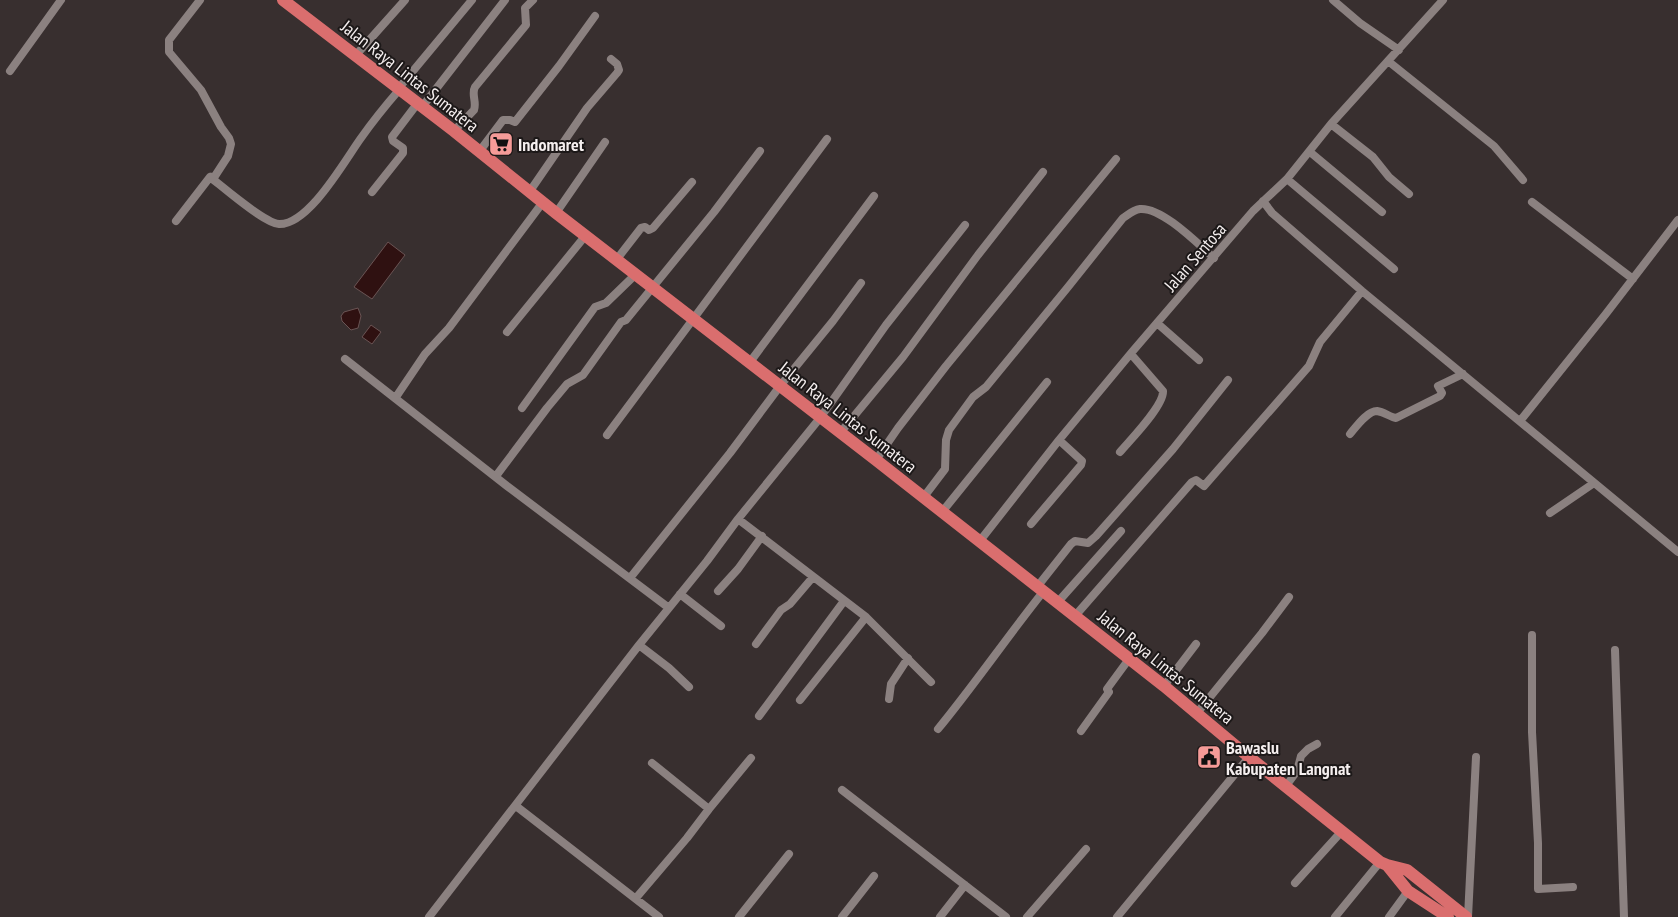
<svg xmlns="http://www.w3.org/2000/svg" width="1678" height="917" font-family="'PT Sans Narrow',sans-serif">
<rect width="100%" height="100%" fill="#382f2f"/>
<path fill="#2f1111" stroke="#6a5454" d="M388 242 405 255 372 299 354 287Z
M358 308 361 316 358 328 351 330 342 321 341 316 344 312Z
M371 325 381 332 372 344 362 337Z"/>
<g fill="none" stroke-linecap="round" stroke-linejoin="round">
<path stroke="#8b8180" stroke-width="8" d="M1333 0 1360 23 1399 50
M356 55 405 0
M1388 61 1494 146 1523 180
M10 71 61 0
M398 89 472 0
M422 107 505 0
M1331 124 1373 157 1389 177 1409 194
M454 131 474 110C477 102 471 94 475 87L526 25 525 8 533 0
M479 152 503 120H510L515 122 559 66 595 16
M1310 152 1382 212
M210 177C223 187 264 223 279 224 309 225 345 160 361 138 373 121 386 105 399 90
M1287 179 1394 269
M530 191 587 108 617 73 619 70 617 64 611 59
M372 192 403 153V148L393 141 392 137 417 104
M1263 201 1272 213 1362 291 1678 552
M1532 202 1633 279
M556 213 605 142
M176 221 210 177 215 176 228 156 231 144 229 138 221 127 201 90 169 52V40L200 0
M617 259 641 228 645 227 649 230 653 228 692 182
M1157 323 1199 360
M507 332 586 235
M345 359 507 486 669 608
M750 362 874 196
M396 397 425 354 449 328 543 202
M522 408 595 307 606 303 636 274
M1520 421 1605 315 1678 220
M840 433 903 357 978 255 1043 172
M1350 434C1356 427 1367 411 1377 411 1384 412 1390 417 1396 418L1440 396 1442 393 1438 386 1463 374
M607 435 827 139
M1120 452C1130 440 1164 406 1163 391L1131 354
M876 460 898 428 946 366 1116 159
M496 476 547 408 567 384 583 375 621 322 626 320 714 212 760 151
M923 498 945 469 946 440 949 430 973 397 986 387 1068 287 1123 218C1129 214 1133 210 1140 209 1162 207 1198 244 1214 258
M942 512 1047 382
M1550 513 1594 483
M738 519 866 617 931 682
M1031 524 1081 465 1082 461 1059 440
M979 542 1059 440 1132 352 1253 211 1287 179 1331 124 1443 0
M630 578 730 453 780 386 833 321 861 283
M1037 587 1071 544 1075 541 1088 543 1096 536 1173 449 1228 380
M718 591 738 569 762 536
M680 594 721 626
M1057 603 1121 531
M1075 616 1192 482 1196 480 1204 486 1309 366 1320 342 1362 291
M1532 635V732L1538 843V889L1573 887
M756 644 781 610 790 604 813 577
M639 645 669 668 689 687
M1615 650 1624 917
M1164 686 1196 644
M889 699 891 684 908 658
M800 700 866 617
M1197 713 1262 633 1289 597
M759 716 844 601
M938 729C975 684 1007 637 1043 592
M1081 731 1109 692 1107 689 1129 659
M1286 786 1297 771 1301 756 1308 749 1317 744
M842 790 1006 917
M516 806 659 917
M709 809 751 758
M1295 883 1342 831
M636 898 687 838 709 809 652 763
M429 917 639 645 707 561 738 519 820 418 886 325 965 225
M739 917 789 854
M842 917 874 876
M940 917 965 885
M1027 917 1086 849
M1117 917 1249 757
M1335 917 1380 862
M1389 917 1408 891
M1468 917 1476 757"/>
<path stroke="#da6e6e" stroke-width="12" d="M283 0 454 131 556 213 876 460 1164 686 1249 757 1380 862 1387 865 1407 870 1466 917
M1387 865 1408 891 1448 917"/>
</g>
<defs>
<symbol id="supermarket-square" viewBox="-11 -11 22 22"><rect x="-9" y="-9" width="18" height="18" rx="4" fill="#f59b98" stroke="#1c1818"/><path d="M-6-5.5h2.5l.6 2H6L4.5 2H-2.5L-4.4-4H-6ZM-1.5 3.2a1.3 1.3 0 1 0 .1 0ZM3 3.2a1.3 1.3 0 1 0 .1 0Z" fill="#111"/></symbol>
<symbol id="civic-square" viewBox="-11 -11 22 22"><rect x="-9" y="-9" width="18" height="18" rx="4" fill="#f59b98" stroke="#1c1818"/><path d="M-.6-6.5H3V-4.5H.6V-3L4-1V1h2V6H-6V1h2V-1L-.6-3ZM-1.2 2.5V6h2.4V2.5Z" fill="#111"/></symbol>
</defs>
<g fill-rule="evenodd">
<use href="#supermarket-square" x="487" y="130" width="28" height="28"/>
<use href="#civic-square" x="1195" y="743" width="28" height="28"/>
</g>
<g text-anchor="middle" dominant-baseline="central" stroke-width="4" stroke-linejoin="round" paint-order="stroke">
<g font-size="18" fill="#f5efef" stroke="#1c1818">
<text transform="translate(410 76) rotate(38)">Jalan Raya Lintas Sumatera</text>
<text transform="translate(1195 257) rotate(-49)">Jalan Sentosa</text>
<text transform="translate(848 417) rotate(38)">Jalan Raya Lintas Sumatera</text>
<text transform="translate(1166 667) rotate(39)">Jalan Raya Lintas Sumatera</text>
</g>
<g font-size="18" font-weight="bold" fill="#f5efef" stroke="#1c1818" text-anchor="start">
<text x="518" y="144">Indomaret</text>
<text x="1226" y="747">Bawaslu<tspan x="1226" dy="21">Kabupaten Langnat</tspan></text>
</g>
</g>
</svg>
